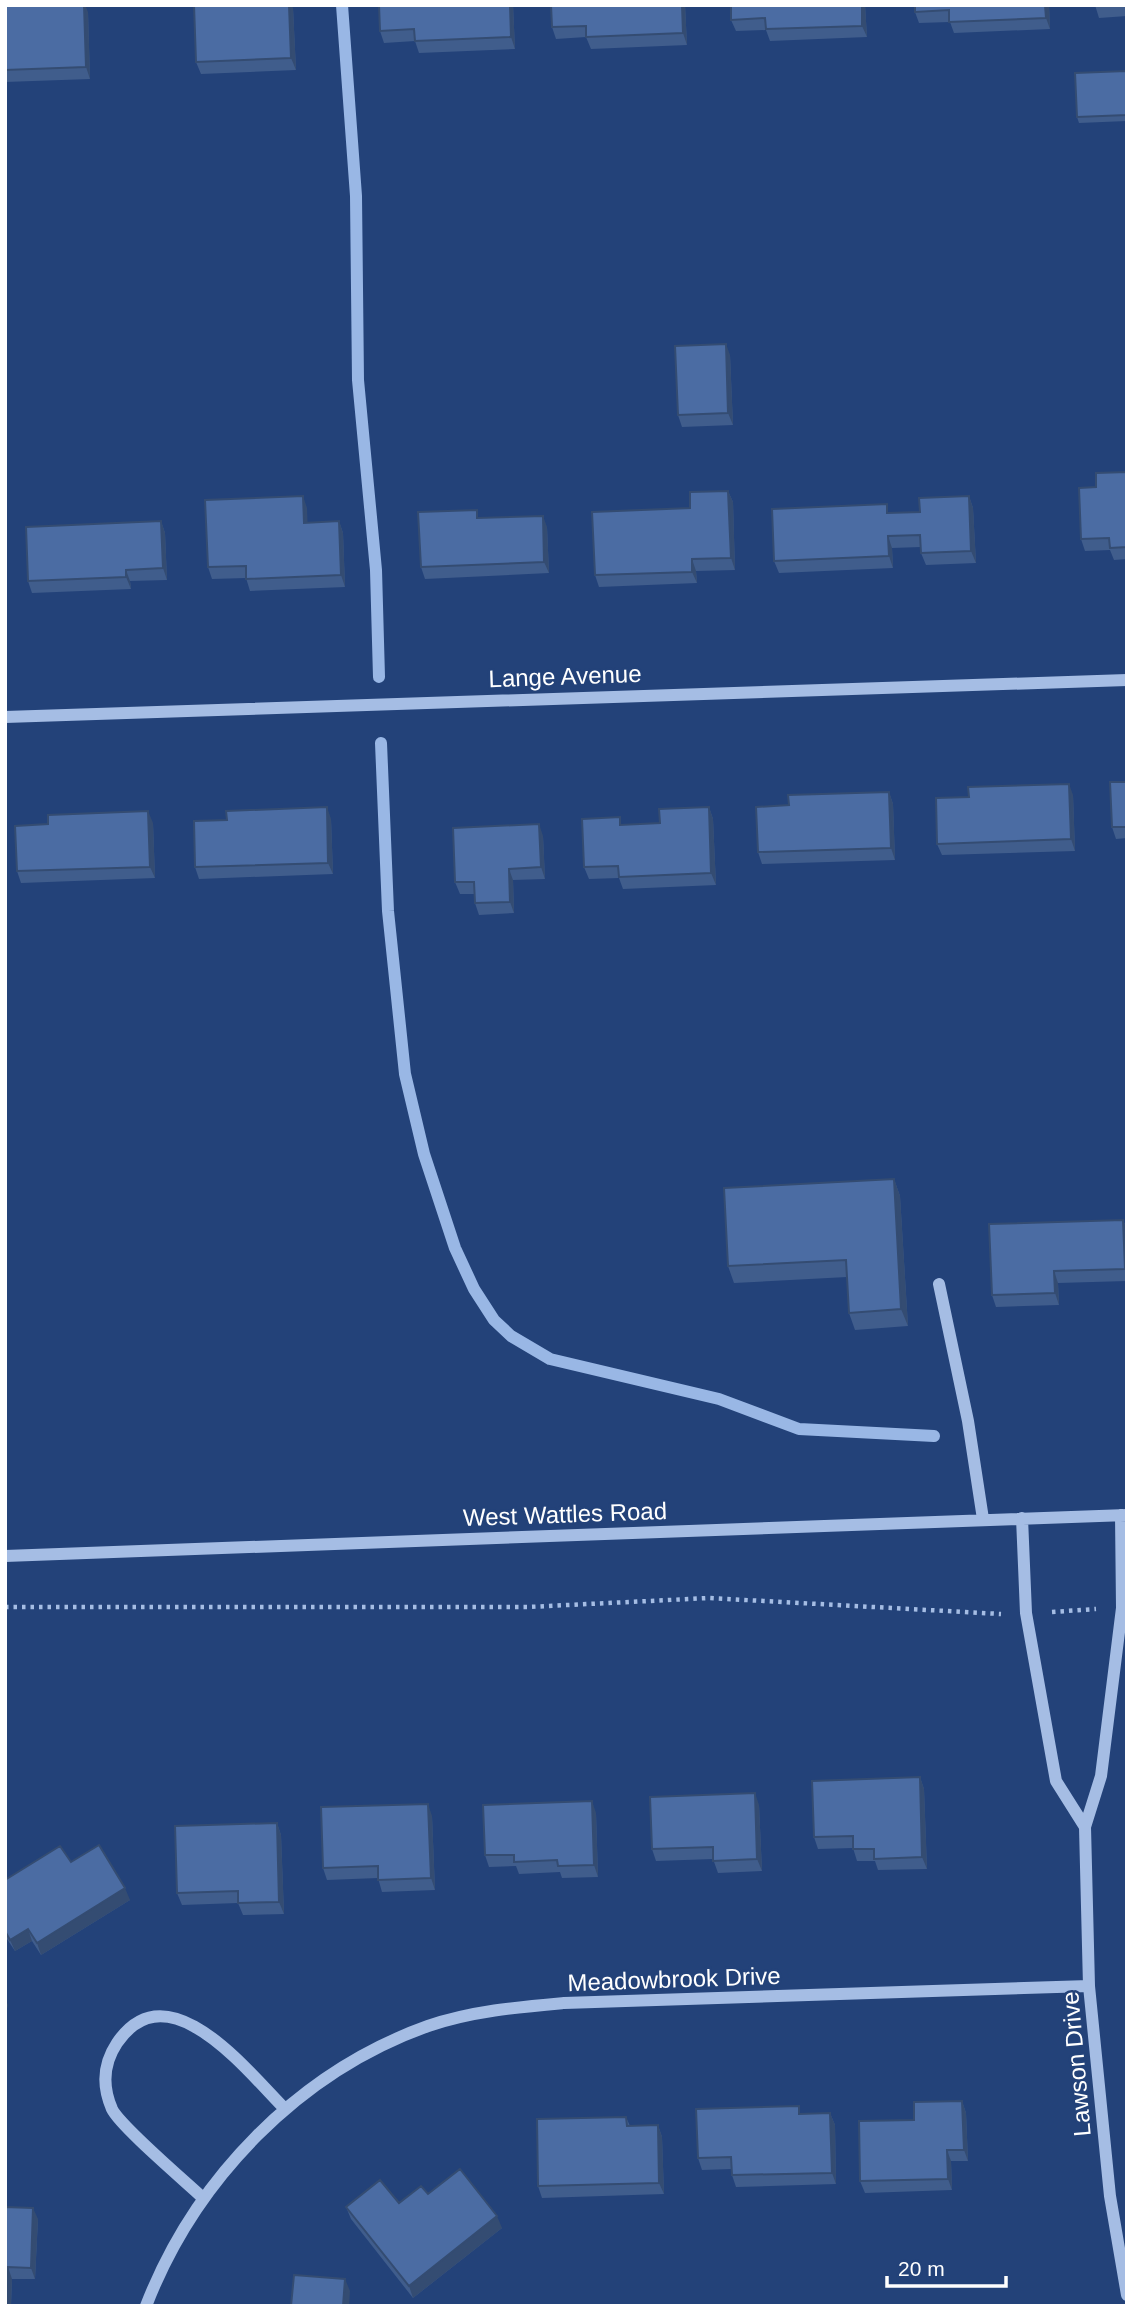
<svg xmlns="http://www.w3.org/2000/svg" width="1132" height="2311" font-family="Arial,sans-serif">
<rect width="100%" height="100%" fill="#234279"/>
<g fill="none" stroke-linecap="round" stroke-linejoin="round">
<path stroke="#99b7e5" stroke-width="12" d="M342 5 356 196 358 380 376 570 379 677
M381 743 388 911 405 1074 424 1154 455 1248 474 1289 494 1320 511 1336 550 1359 719 1399 799 1429 934 1436"/>
<path stroke="#a5bde4" stroke-width="4.5" stroke-dasharray="3.5 5" stroke-linecap="butt" d="M5 1607H528L709 1598 1001 1614
M1052 1612 1096 1609"/>
<path stroke="#a5bde4" stroke-width="12" d="M5 717 1127 680
M939 1284 968 1421 983 1519
M1121 1515 1122 1608 1101 1776 1085 1827 1089 1986 1110 2196 1127 2295
M1022 1518 1026 1613 1056 1781 1085 1827
M5 1556 1127 1515
M203 2198C185 2181 120 2126 112 2109 102 2086 103 2064 117 2043 168 1968 247 2071 285 2109
M146 2306C195 2179 299 2072 428 2026 472 2011 519 2007 564 2003L1089 1986"/>
</g>
<path fill="#405d8c" d="M5 5 88 12 90 79 5 82Z
M513 5 515 49 419 53 415 41 384 43 380 31Z
M685 5 687 45 591 49 586 37 556 39 552 27Z
M731 5H865L867 37 770 41 766 30 736 31 731 20Z
M1049 5 1050 29 954 33 950 22 919 23 915 12Z
M1095 5H1127V16L1099 18Z
M293 8 296 70 201 74 196 62Z
M1126 71 1127 121 1079 123 1077 117Z
M730 355 733 425 682 427 678 415Z
M1127 472V559L1114 560 1110 550 1085 551 1081 539 1096 487Z
M728 491 733 502 735 570 696 571 697 583 599 587 595 575 690 508Z
M969 496 973 508 976 563 926 565 921 553V547L892 548 893 568 779 573 774 561 890 513 920 512Z
M307 508V523L339 521 343 533 345 587 250 591 246 578 212 579 208 567Z
M480 518 547 527 549 573 425 579 421 567Z
M161 521 165 533 167 580 130 581 131 589 32 593 28 581Z
M1127 782V838L1116 839 1112 827Z
M889 792 893 804 895 860 762 864 758 852 789 805Z
M1073 795 1075 851 942 855 937 844 969 797Z
M709 807 713 819 716 885 623 889 619 878 589 879 584 867 623 825 660 823Z
M331 819 333 874 199 879 195 867 227 820Z
M153 823 155 878 21 883 17 871Z
M543 836 545 879 513 880 514 913 479 915 475 903 474 894H460L455 882Z
M894 1179 900 1196 908 1326 855 1330 849 1313 847 1277 734 1283 728 1266Z
M1123 1220 1127 1229V1281L1058 1283 1059 1305 996 1307 992 1295Z
M920 1777 924 1789 927 1869 878 1870 875 1861H857L853 1848 818 1849 814 1837Z
M759 1805 762 1871 718 1873 713 1859 656 1861 652 1849Z
M596 1813 598 1877 562 1878 560 1872 519 1874 516 1866 489 1867 485 1855Z
M432 1816 435 1890 382 1892 378 1878 327 1880 323 1868Z
M277 1823 281 1835 284 1914 243 1915 238 1903 182 1905 177 1893Z
M71 1862 130 1900 41 1955 32 1941 15 1951 5 1936V1880Z
M962 2101 966 2113 968 2161H951L952 2190 865 2193 860 2181 914 2120Z
M830 2113 835 2125 836 2184 736 2187 732 2175V2169L702 2170 698 2158 802 2114Z
M626 2117 630 2126 658 2125 662 2137 664 2194 542 2198 538 2186Z
M428 2194 502 2228 413 2298 351 2219 346 2207 399 2203Z
M5 2207 38 2219 35 2279H12L11 2306H5Z"/>
<path fill="#344c72" d="M84 5H85L88 12 90 79 86 67Z
M289 5H292L293 8 296 70 291 58Z
M510 5H513L515 49 511 37Z
M682 5H685L687 45 683 33Z
M862 5H865L867 37 862 26Z
M1045 5H1049L1050 29 1046 18Z
M726 344 730 355 733 425 728 413Z
M728 491 733 502 735 570 731 558Z
M303 496 307 508 308 535 304 523Z
M969 496 973 508 976 563 971 551Z
M543 516 547 527 549 573 544 562Z
M161 521 165 533 167 580 163 568Z
M339 521 343 533 345 587 341 575Z
M888 536 892 548 893 568 889 556Z
M692 559 696 571 697 583 692 572Z
M126 570 130 581 131 589 126 577Z
M1069 784 1073 795 1075 851 1071 839Z
M889 792 893 804 895 860 891 848Z
M327 807 331 819 333 874 328 863Z
M709 807 713 819 716 885 711 873Z
M148 811 153 823 155 878 150 867Z
M539 824 543 836 545 879 541 867Z
M509 869 513 880 514 913 510 902Z
M894 1179 900 1196 908 1326 901 1309Z
M1123 1220 1127 1229V1275L1125 1269Z
M1054 1271 1058 1283 1059 1305 1055 1293Z
M920 1777 924 1789 927 1869 922 1857Z
M755 1793 759 1805 762 1871 757 1859Z
M592 1801 596 1813 598 1877 594 1865Z
M428 1804 432 1816 435 1890 431 1878Z
M277 1823 281 1835 284 1914 279 1902Z
M125 1888 130 1900 41 1955 37 1943Z
M28 1929 32 1941 15 1951 10 1940Z
M5 1998 8 2005 5 2016Z
M962 2101 966 2113 968 2161 964 2150Z
M830 2113 835 2125 836 2184 832 2173Z
M658 2125 662 2137 664 2194 659 2183Z
M947 2150 951 2161 952 2190 948 2179Z
M33 2208 38 2219 35 2279 31 2268Z
M497 2216 502 2228 413 2298 409 2286Z
M8 2267 12 2279 11 2306H7L6 2303Z
M345 2279 350 2291 349 2306H343Z"/>
<path fill="#4b6ca3" stroke="#344c72" stroke-width="2" d="M5 5H84L86 67 5 70Z
M194 5H289L291 58 196 62Z
M379 5H510L511 37 415 41 414 29 380 31Z
M551 5H682L683 33 586 37V26L552 27Z
M731 5H862V26L766 29 765 18 731 20Z
M915 5H1045L1046 18 949 22V10L915 12Z
M1126 71 1127 115 1077 117 1075 73Z
M726 344 728 413 678 415 675 346Z
M1127 472V547L1110 548 1109 538 1081 539 1079 488 1096 487V473Z
M728 491 731 558 692 559V572L595 575 592 512 690 508V492Z
M303 496 304 523 339 521 341 575 246 579V566L208 567 205 500Z
M969 496 971 551 921 553 920 535 888 536 889 556 774 561 772 509 887 504V513L920 512 919 498Z
M477 510V518L543 516 544 562 421 567 418 512Z
M161 521 163 568 126 570V577L28 581 26 527Z
M1110 782H1127V827H1112Z
M1069 784 1071 839 937 844 936 798 969 797 968 787Z
M889 792 891 848 758 852 756 807 789 805 788 795Z
M327 807 328 863 195 867 194 821 227 820 226 811Z
M709 807 711 873 619 877 618 866 584 867 582 819 620 817V825L660 823 659 809Z
M148 811 150 867 17 871 15 826 48 824V815Z
M539 824 541 867 509 869 510 902 475 903 474 882H455L453 828Z
M894 1179 901 1309 849 1313 846 1260 728 1266 724 1188Z
M1123 1220 1125 1269 1054 1271 1055 1293 992 1295 989 1224Z
M920 1777 922 1857 874 1859V1849H853V1836L814 1837 812 1781Z
M755 1793 757 1859 713 1861V1847L652 1849 650 1797Z
M592 1801 594 1865 558 1866 557 1860 514 1862V1855H485L483 1805Z
M428 1804 431 1878 378 1880V1866L323 1868 321 1807Z
M277 1823 279 1902 238 1903V1891L177 1893 175 1826Z
M99 1845 125 1888 37 1943 28 1929 10 1940 5 1931V1880L60 1846 71 1862Z
M962 2101 964 2150H947L948 2179 860 2181 859 2121 914 2120V2102Z
M799 2106V2114L830 2113 832 2173 732 2175 731 2157 698 2158 696 2109Z
M626 2117 627 2126 658 2125 659 2183 538 2186 537 2119Z
M460 2169 497 2216 409 2286 346 2207 380 2180 399 2203 421 2186 428 2194Z
M5 2207 33 2208 31 2268 8 2267 6 2303Z
M294 2275 345 2279 343 2306H291Z"/>
<g text-anchor="middle" dominant-baseline="central" stroke-width="5" stroke-linejoin="round" paint-order="stroke">
<g font-size="24" fill="#fff" stroke="#234279">
<text transform="translate(565 676) rotate(-2)">Lange Avenue</text>
<text transform="translate(565 1514) rotate(-2)">West Wattles Road</text>
<text transform="translate(674 1979) rotate(-2)">Meadowbrook Drive</text>
<text transform="translate(1076 2064) rotate(-95)">Lawson Drive</text>
</g>
</g>
<rect width="1132" height="2311" fill="none" stroke="#ffffff" stroke-width="14"/>
<path d="M887 2276v10h119v-10" fill="none" stroke="#ffffff" stroke-width="3.5"/>
<text x="898" y="2276" font-size="21" fill="#ffffff" stroke="#234279" stroke-width="5" paint-order="stroke">20 m</text>
</svg>
